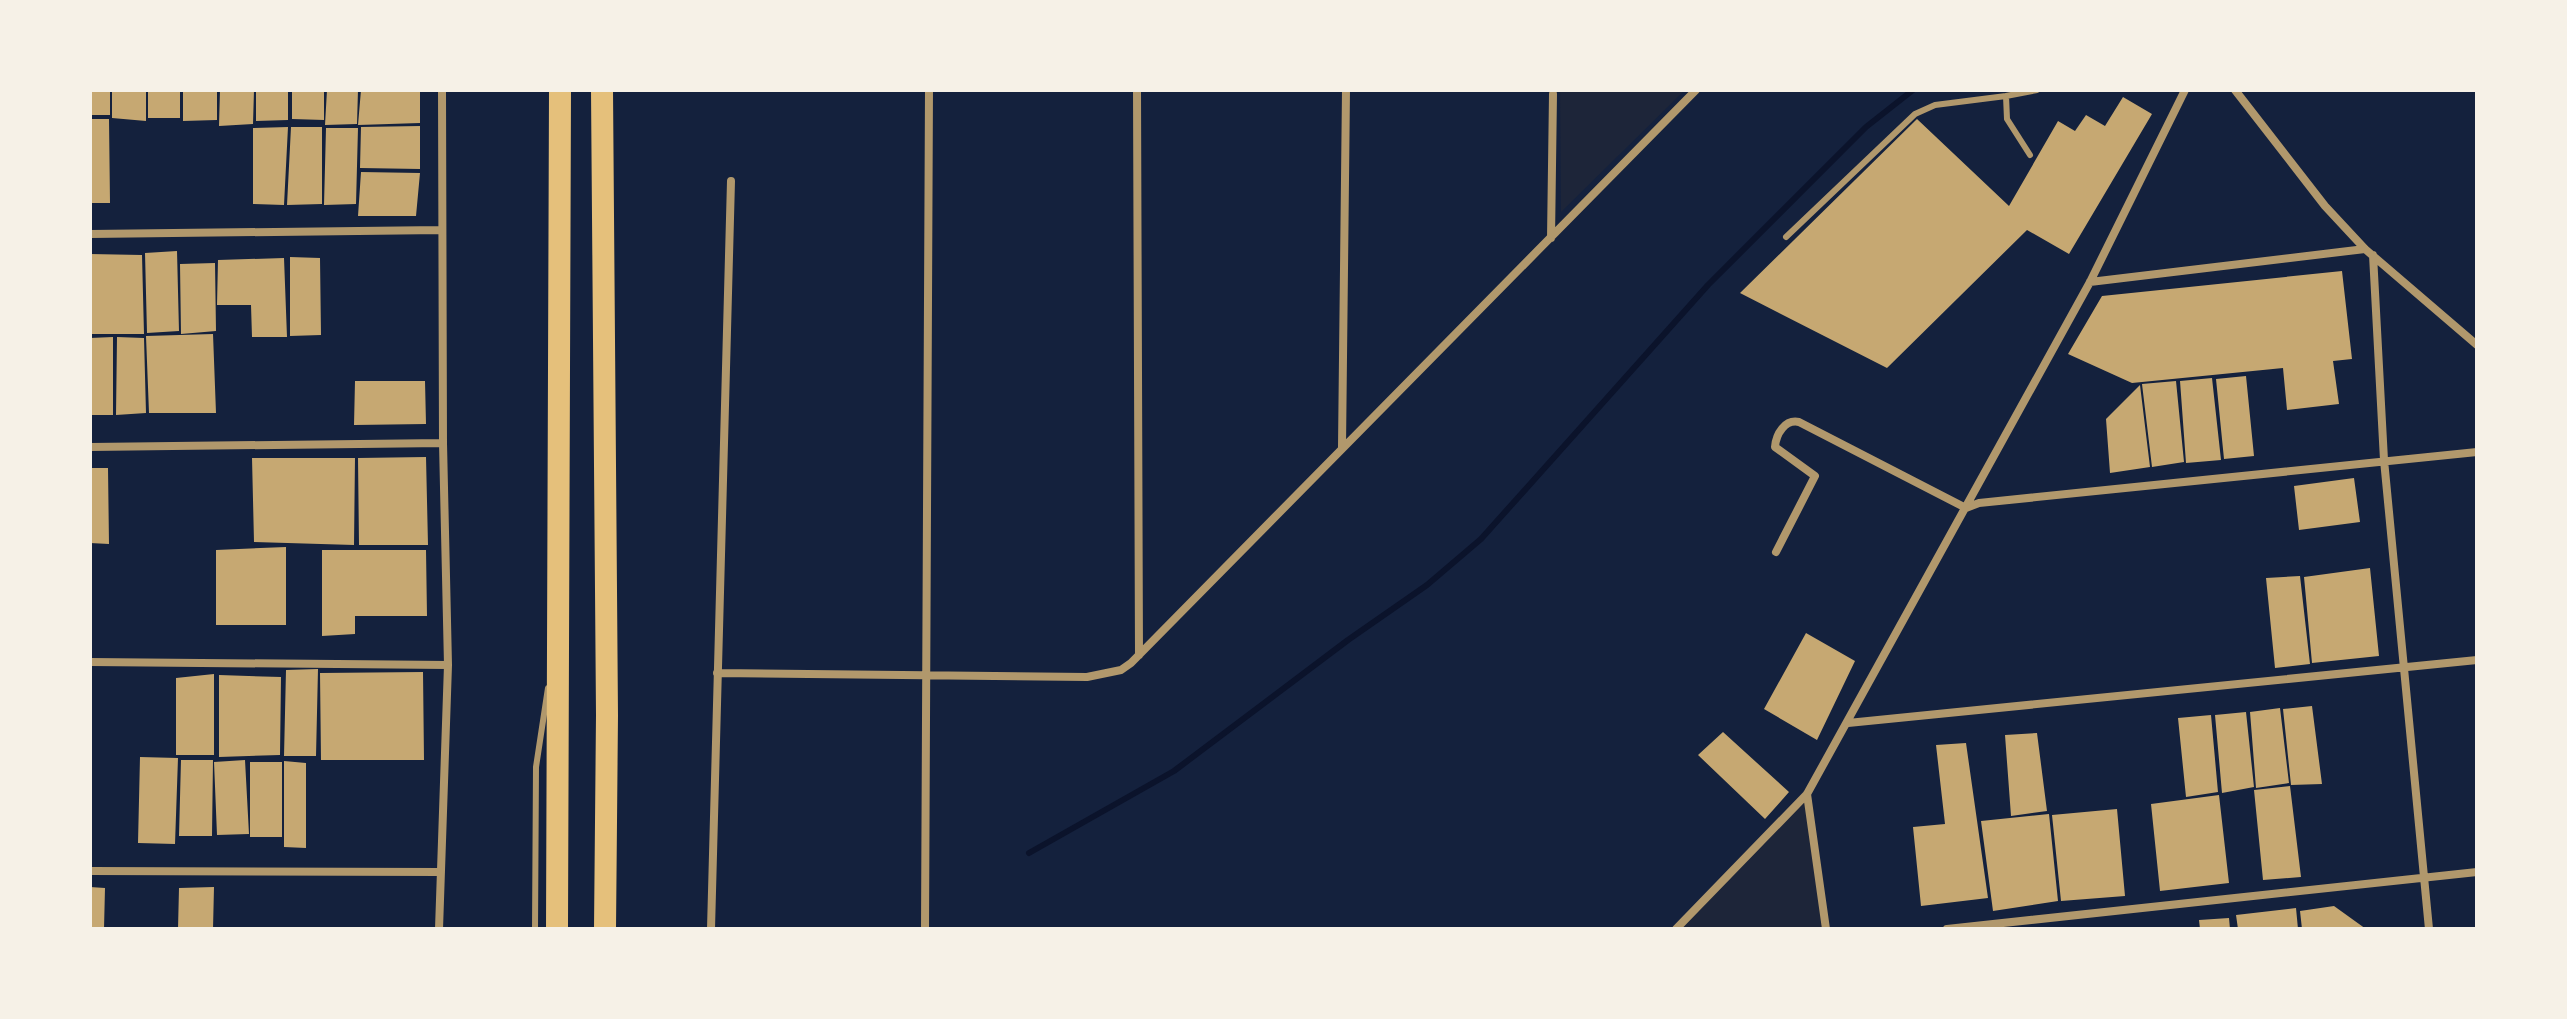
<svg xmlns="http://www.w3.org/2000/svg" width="2567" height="1019" font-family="Literata,serif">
<rect width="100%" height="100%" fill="#14213d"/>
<path fill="#1d2539" d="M1560 90H1685L1561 212Z
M1807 794 1826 929H1676Z"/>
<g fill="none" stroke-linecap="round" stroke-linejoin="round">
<path stroke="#0b132b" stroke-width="6" d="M1029 853 1174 771 1348 640 1427 585 1481 539 1708 285 1866 127 1913 90"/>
</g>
<path fill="#c6a872" d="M90 90H110V115H90Z
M112 90H146V121L112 118Z
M148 90H180V118H148Z
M183 90H217V120L183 121Z
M220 90H254L253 124 219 126Z
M256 90H288V120L256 121Z
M292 90H324V120L292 119Z
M327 90H358L357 124 325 125Z
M361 90H420V123L358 125Z
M2123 97 2152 114 2069 254 2027 230 1887 368 1740 293 1917 119 2009 206 2058 121 2075 131 2086 115 2105 126Z
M90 119H109L110 203H90Z
M420 126V169L360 168 361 127Z
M288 127 284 205 253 204V128Z
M291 127H322V204L287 205Z
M326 128H358L356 204 324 205Z
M361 172 420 173 416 216H358Z
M177 251 179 331 147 333 145 253Z
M90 254 142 255 144 334H90Z
M290 257 320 258 321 335 290 336Z
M284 258 287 337H252L251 305H217L218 260Z
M215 263 216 331 181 334 180 264Z
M2342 271 2352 359 2333 361 2339 404 2287 410 2283 368 2132 383 2068 354 2102 296Z
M213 334 216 413H149L146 336Z
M113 337V415H90V338Z
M117 337 144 338 146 413 116 415Z
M2246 376 2254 456 2224 459 2216 379Z
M2212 378 2221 460 2186 463 2180 381Z
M355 381H425L426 424 354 425Z
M2176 381 2184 462 2152 467 2142 384Z
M2140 385 2150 467 2110 473 2106 419Z
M426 457 428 545H359L358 458Z
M252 458H355L354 545 254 542Z
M90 468H108L109 544 90 543Z
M2354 478 2360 522 2299 530 2294 486Z
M286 547V625H216V550Z
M322 550H426L427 616H355V634L322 636Z
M2370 568 2379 656 2312 663 2304 577Z
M2300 576 2310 664 2275 668 2266 578Z
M1806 633 1855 661 1817 740 1764 709Z
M318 669 316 756H284L286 670Z
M423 672 424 760H321L320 673Z
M214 674V755H176V678Z
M219 675 281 677 280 755 219 757Z
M2312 706 2322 784 2291 785 2283 709Z
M2280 708 2289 783 2256 788 2250 712Z
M2246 712 2254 787 2222 793 2215 715Z
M2211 715 2218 792 2186 797 2178 718Z
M1723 732 1789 792 1765 819 1698 755Z
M2037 733 2047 811 2011 816 2005 735Z
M1966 743 1988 898 1921 906 1913 827 1945 824 1936 745Z
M140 757 178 758 175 844 138 843Z
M181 760H213L212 836H179Z
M245 760 249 834 217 835 214 762Z
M284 761 306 763V848L284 847Z
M250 762H282V837H250Z
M2290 786 2301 877 2263 880 2254 790Z
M2219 795 2229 883 2160 891 2151 804Z
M2117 809 2125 896 2061 901 2052 815Z
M2049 814 2058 901 1993 911 1981 821Z
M90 887 105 888 104 929H90Z
M214 887 213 929H178L179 888Z
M2334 906 2366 929H2302L2300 911Z
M2296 908 2298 929H2238L2236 915Z
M2229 918 2230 929H2200L2199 920Z"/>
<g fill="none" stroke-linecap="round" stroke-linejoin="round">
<path stroke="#b1986c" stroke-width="6" d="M2030 155 2007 119 2006 96 2037 90
M1786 237 1915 114 1935 105 2006 96
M535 929 536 767 548 688"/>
<path stroke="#b1986c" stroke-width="8" d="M1137 90 1139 655
M2235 90 2325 206 2365 249 2477 345
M90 234 441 230
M1551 238 1553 94
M2373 255 2384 460 2429 929
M2090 282 2365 249
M90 447 443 443
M1342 447 1346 90
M1776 552 1815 476 1775 447C1776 434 1785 419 1799 422L1966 508 1979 503 2477 452
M90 662 448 665
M717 673 1087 677 1121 670 1131 663 1696 90
M1848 723 2477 660
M1807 794 1826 929
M90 871 441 872
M439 929 448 665 443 443 442 90
M711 929 731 181
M925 929 929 90
M1676 929 1807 794 2090 282 2185 90
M1947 929 2477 872"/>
<path stroke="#e5c07b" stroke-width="22" d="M602 90 607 715 605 929
M557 929 560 90"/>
</g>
<rect width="2567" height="1019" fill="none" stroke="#f6f1e7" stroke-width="184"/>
</svg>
